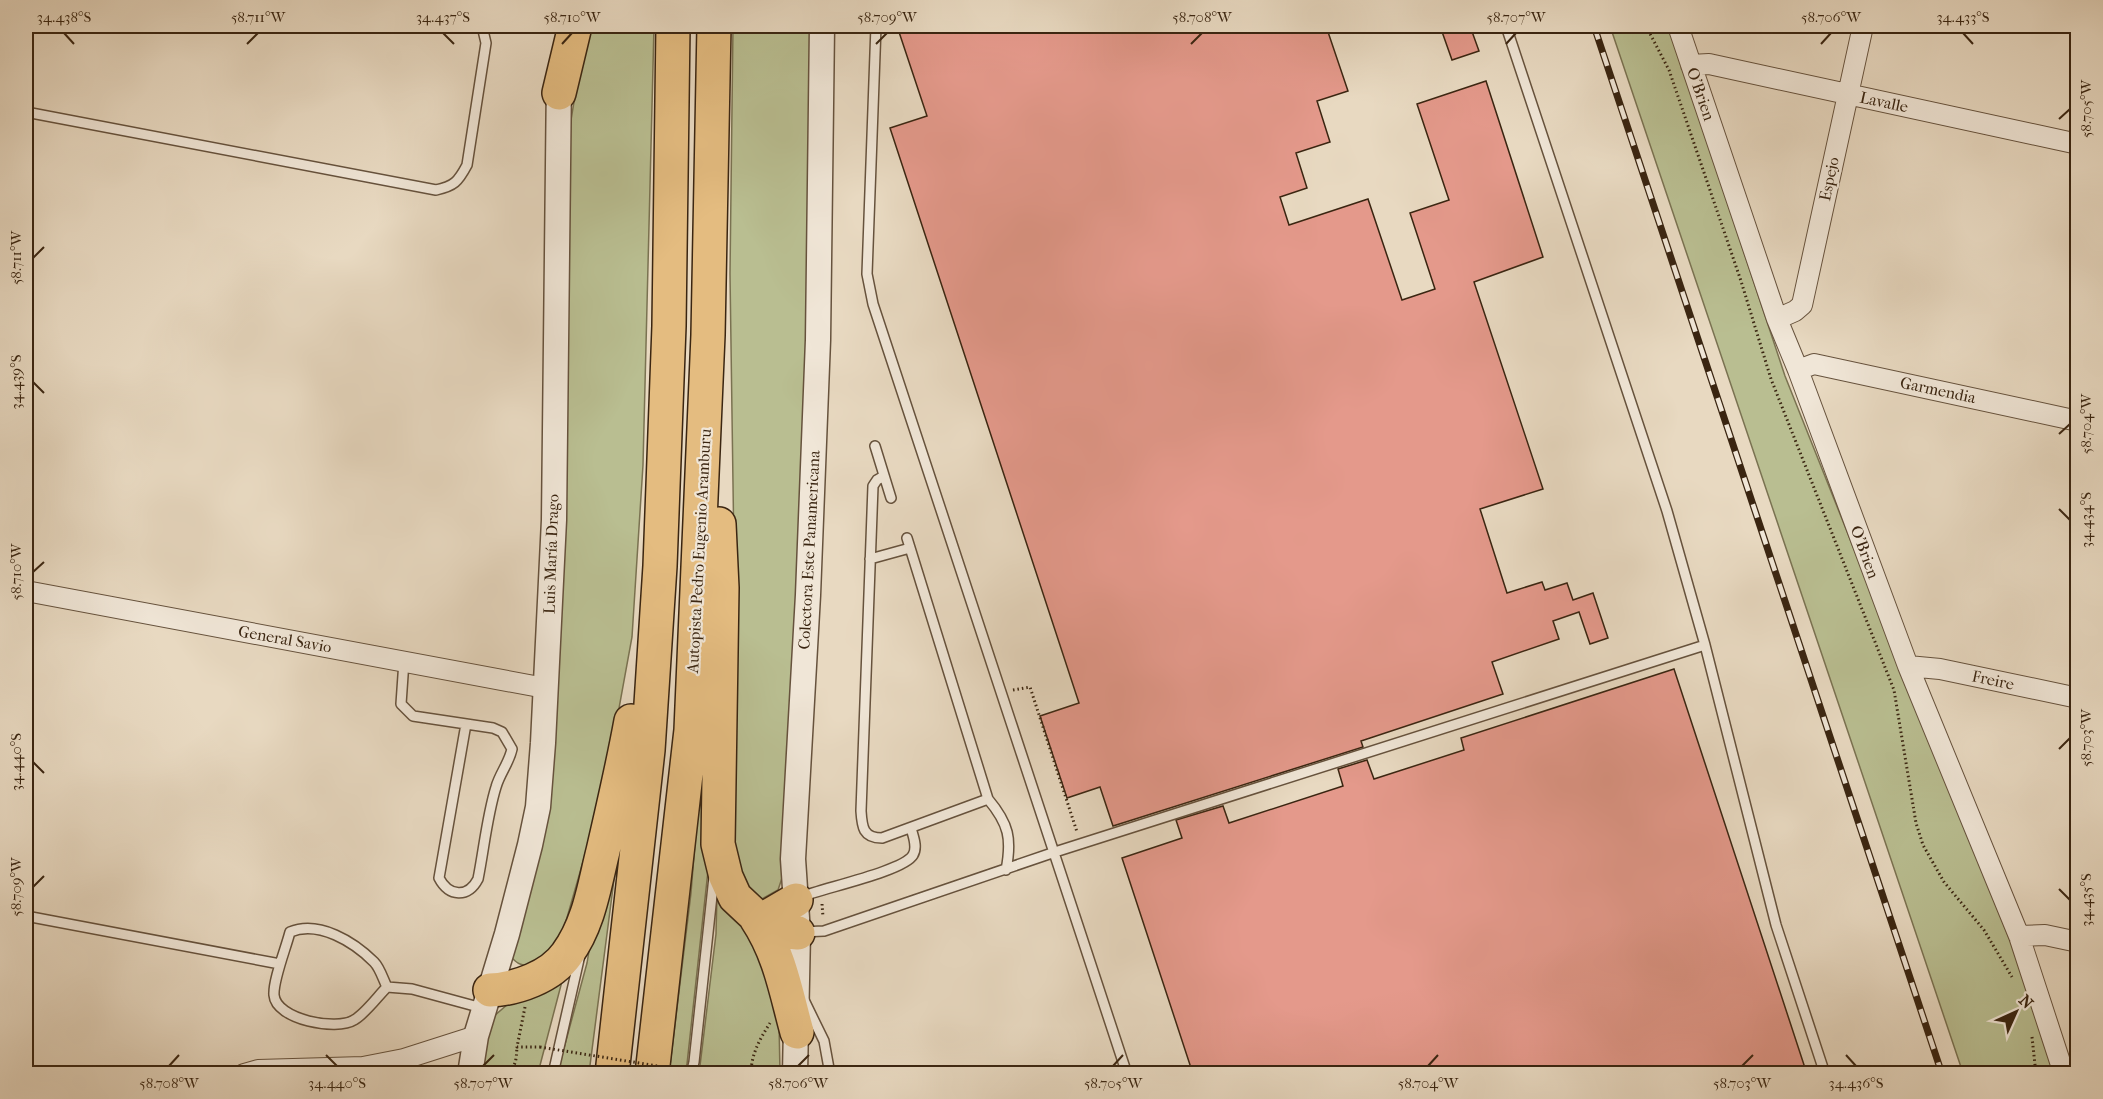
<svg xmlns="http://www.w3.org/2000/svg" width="2103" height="1099" font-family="'IM FELL French Canon',serif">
<rect width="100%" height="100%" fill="#e8d9c1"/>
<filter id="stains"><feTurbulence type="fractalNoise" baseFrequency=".00333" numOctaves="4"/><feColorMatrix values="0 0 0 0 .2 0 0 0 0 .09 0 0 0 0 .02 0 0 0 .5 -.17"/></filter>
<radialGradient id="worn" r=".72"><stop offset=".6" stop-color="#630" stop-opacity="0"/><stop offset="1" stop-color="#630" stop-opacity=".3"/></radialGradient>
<path fill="#b9be91" stroke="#7a7251" stroke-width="1.5" d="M589 26H654L643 465 632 637 605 785 562 935C556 948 537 971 520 964 517 963 514 960 512 958L544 825 569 132 580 66Z
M733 26H812L804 547 783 875 778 890 760 900 747 896 728 861 735 624 730 274Z
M1610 26H1669L1785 376 2039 1013 2057 1073H1963Z
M704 730 712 834 687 1064 684 1073 669 1074 691 893Z
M619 814 615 872 589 1073 557 1074 587 963 600 885Z
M717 894 751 927 779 1024 780 1073 699 1074 716 934Z
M566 966 538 1073 475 1074 493 1017 515 998Z"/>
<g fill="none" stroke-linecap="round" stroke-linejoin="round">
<path stroke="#727e74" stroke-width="4.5" d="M26 1073 29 1074"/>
</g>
<path fill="#e4998b" stroke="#3a2511" stroke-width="1.5" d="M897 26H1326L1348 91 1317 101 1330 142 1296 153 1307 188 1280 197 1289 225 1368 199 1402 300 1435 289 1410 213 1449 200 1417 104 1486 81 1543 257 1474 282 1543 489 1480 509 1507 593 1542 582 1545 590 1567 583 1573 600 1593 593 1608 638 1590 644 1579 612 1553 621 1559 639 1492 662 1503 694 1361 741 1363 747 1113 826 1100 787 1067 798 1040 716 1079 703 890 128 927 116Z
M1440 26H1470L1479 51 1452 60Z
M1674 669 1807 1074H1193L1122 858 1182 838 1176 820 1223 806 1229 823 1343 786 1338 769 1367 760 1374 779 1464 750 1461 738Z"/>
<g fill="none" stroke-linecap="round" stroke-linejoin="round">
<defs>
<path id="service" d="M876 26 867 274 873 304 1127 1074
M1506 26 1667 511 1705 645 1776 925 1825 1074
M26 112 436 190C454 186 458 182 467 165L486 43 482 26
M875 446 891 498
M884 476 877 480 873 486 861 811C862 827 863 838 882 838L988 799
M907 538 988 799C1009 824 1012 839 1006 870
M870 559 910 548
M404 661 401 704 413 716 493 728 502 732 512 749C509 763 500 773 496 787 487 816 484 849 478 879 468 898 449 897 439 878L466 724
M801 897C823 888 904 871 913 855 918 847 913 836 911 828
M26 916 280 964
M801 932 824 931 1055 852 1705 645
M387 987C383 979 380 968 374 962 354 942 319 920 290 932 286 948 273 980 274 995 276 1020 337 1031 354 1020 365 1014 378 996 387 987L412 989 482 1008
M804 1000 824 1041 830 1074
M553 1074 580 955
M691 1074 694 1062 714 877"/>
<path id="minor" d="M1678 26 1777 319 1798 370 1908 666 2019 936 2064 1074
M1691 65 1709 64 2078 144
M1777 319 1795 311 1802 305 1863 26
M1798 370 1814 364 2078 421
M26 591 545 688
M1908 666 1940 669 2078 698
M2019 936 2045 935 2078 942
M244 1074 258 1070 363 1067 404 1059 476 1036"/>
<path id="tertiary" d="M470 1074 476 1036 507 934 530 845 538 807 543 743 554 520 559 77
M795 1074 798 933 793 859 808 595 818 340 822 26"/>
<path id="motorway" d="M559 93 575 26
M719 524 722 588 718 844 726 877 735 897 767 927 777 931 798 933
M796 900 767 917 756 918C780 954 786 992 797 1032
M490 990C516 989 551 977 567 954 589 924 594 887 603 851 613 808 623 765 631 721
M612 1074 648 750 660 566 669 326 673 26
M652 1074 691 730 708 335 714 26"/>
</defs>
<use href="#service" stroke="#66523d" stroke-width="12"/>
<use href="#minor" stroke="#66523d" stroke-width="22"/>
<use href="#tertiary" stroke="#66523d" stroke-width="27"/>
<use href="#motorway" stroke="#3a2511" stroke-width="36"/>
<path stroke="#3a2511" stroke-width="3" stroke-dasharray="1.5 3" stroke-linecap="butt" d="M1646 26 1669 70 1741 281 1771 379 1894 690 1916 823 1923 845 1944 882 1984 930 2012 977
M1013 690 1030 687 1077 832
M822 904 823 917
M525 1007 517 1047H540
M2032 1037 2036 1074
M505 1074C517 1066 516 1060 517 1047
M751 1074C751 1054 760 1039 770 1023"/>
<use href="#service" stroke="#f0e6d7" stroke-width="9"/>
<use href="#minor" stroke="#f0e6d7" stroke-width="20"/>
<use href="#tertiary" stroke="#f0e6d7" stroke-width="24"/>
<use href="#motorway" stroke="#e4bc80" stroke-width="33"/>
<defs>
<path id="rail" d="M1594 26 1942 1074"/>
</defs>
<use href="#rail" stroke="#3a2511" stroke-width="7"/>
<use href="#rail" stroke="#f0e6d7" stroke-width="4.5" stroke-dasharray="14" stroke-linecap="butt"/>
<path stroke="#3a2511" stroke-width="3" stroke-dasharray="1.5 3" stroke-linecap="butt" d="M540 1047 707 1074"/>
</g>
<path fill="none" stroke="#3a2511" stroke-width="2" d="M64 33 74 44M443 33 454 44M1963 33 1973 44M247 44 258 33M562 44 572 33M876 44 887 33M1191 44 1202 33M1506 44 1516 33M1821 44 1831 33M2059 119 2070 109M33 258 44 247M33 382 44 393M2059 434 2070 424M2059 509 2070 520M33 572 44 562M2059 749 2070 738M33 762 44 773M33 887 44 876M2059 889 2070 900M326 1055 337 1066M1846 1055 1856 1066M169 1066 179 1055M483 1066 494 1055M798 1066 809 1055M1113 1066 1123 1055M1428 1066 1438 1055M1742 1066 1753 1055"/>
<g text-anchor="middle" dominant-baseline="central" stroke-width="4.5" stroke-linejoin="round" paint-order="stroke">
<g font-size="16" fill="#3a2511" stroke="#f0e6d7">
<text transform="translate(1701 94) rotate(71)">O'Brien</text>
<text transform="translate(1884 102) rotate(12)">Lavalle</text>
<text transform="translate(1829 179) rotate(-78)">Espejo</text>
<text transform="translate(1938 390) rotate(12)">Garmendia</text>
<text transform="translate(809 550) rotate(-87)">Colectora Este Panamericana</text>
<text transform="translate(699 551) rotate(-87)">Autopista Pedro Eugenio Aramburu</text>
<text transform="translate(1865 552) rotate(70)">O'Brien</text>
<text transform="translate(551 554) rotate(-88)">Luis María Drago</text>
<text transform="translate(285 639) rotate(10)">General Savio</text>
<text transform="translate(1993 680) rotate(12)">Freire</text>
</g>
</g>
<rect width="2103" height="1099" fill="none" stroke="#e8d9c1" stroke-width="66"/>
<g transform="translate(2016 1012) rotate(45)" stroke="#f0e6d7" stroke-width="4.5" paint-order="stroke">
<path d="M0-4.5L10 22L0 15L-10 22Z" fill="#3a2511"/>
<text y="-9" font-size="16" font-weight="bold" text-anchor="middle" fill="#3a2511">N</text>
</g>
<rect x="33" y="33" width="2037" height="1033" fill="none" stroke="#3a2511" stroke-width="2"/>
<g font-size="15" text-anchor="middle" fill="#3a2511">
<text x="64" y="22">34.438°S</text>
<text x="258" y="22">58.711°W</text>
<text x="443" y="22">34.437°S</text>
<text x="572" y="22">58.710°W</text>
<text x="887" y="22">58.709°W</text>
<text x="1202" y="22">58.708°W</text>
<text x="1516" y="22">58.707°W</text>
<text x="1831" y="22">58.706°W</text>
<text x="1963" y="22">34.433°S</text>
<text transform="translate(2086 109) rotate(-90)" y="5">58.705°W</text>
<text transform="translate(16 258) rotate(-90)" y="5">58.711°W</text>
<text transform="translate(16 382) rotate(-90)" y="5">34.439°S</text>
<text transform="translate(2086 424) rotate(-90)" y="5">58.704°W</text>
<text transform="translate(2086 520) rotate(-90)" y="5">34.434°S</text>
<text transform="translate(16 572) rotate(-90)" y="5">58.710°W</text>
<text transform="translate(2086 738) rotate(-90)" y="5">58.703°W</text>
<text transform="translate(16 762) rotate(-90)" y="5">34.440°S</text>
<text transform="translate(16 887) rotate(-90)" y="5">58.709°W</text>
<text transform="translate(2086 900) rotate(-90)" y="5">34.435°S</text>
<text x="169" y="1088">58.708°W</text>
<text x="337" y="1088">34.440°S</text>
<text x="483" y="1088">58.707°W</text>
<text x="798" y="1088">58.706°W</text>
<text x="1113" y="1088">58.705°W</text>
<text x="1428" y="1088">58.704°W</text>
<text x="1742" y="1088">58.703°W</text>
<text x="1856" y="1088">34.436°S</text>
</g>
<rect width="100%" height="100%" filter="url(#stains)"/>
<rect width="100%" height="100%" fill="url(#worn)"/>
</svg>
